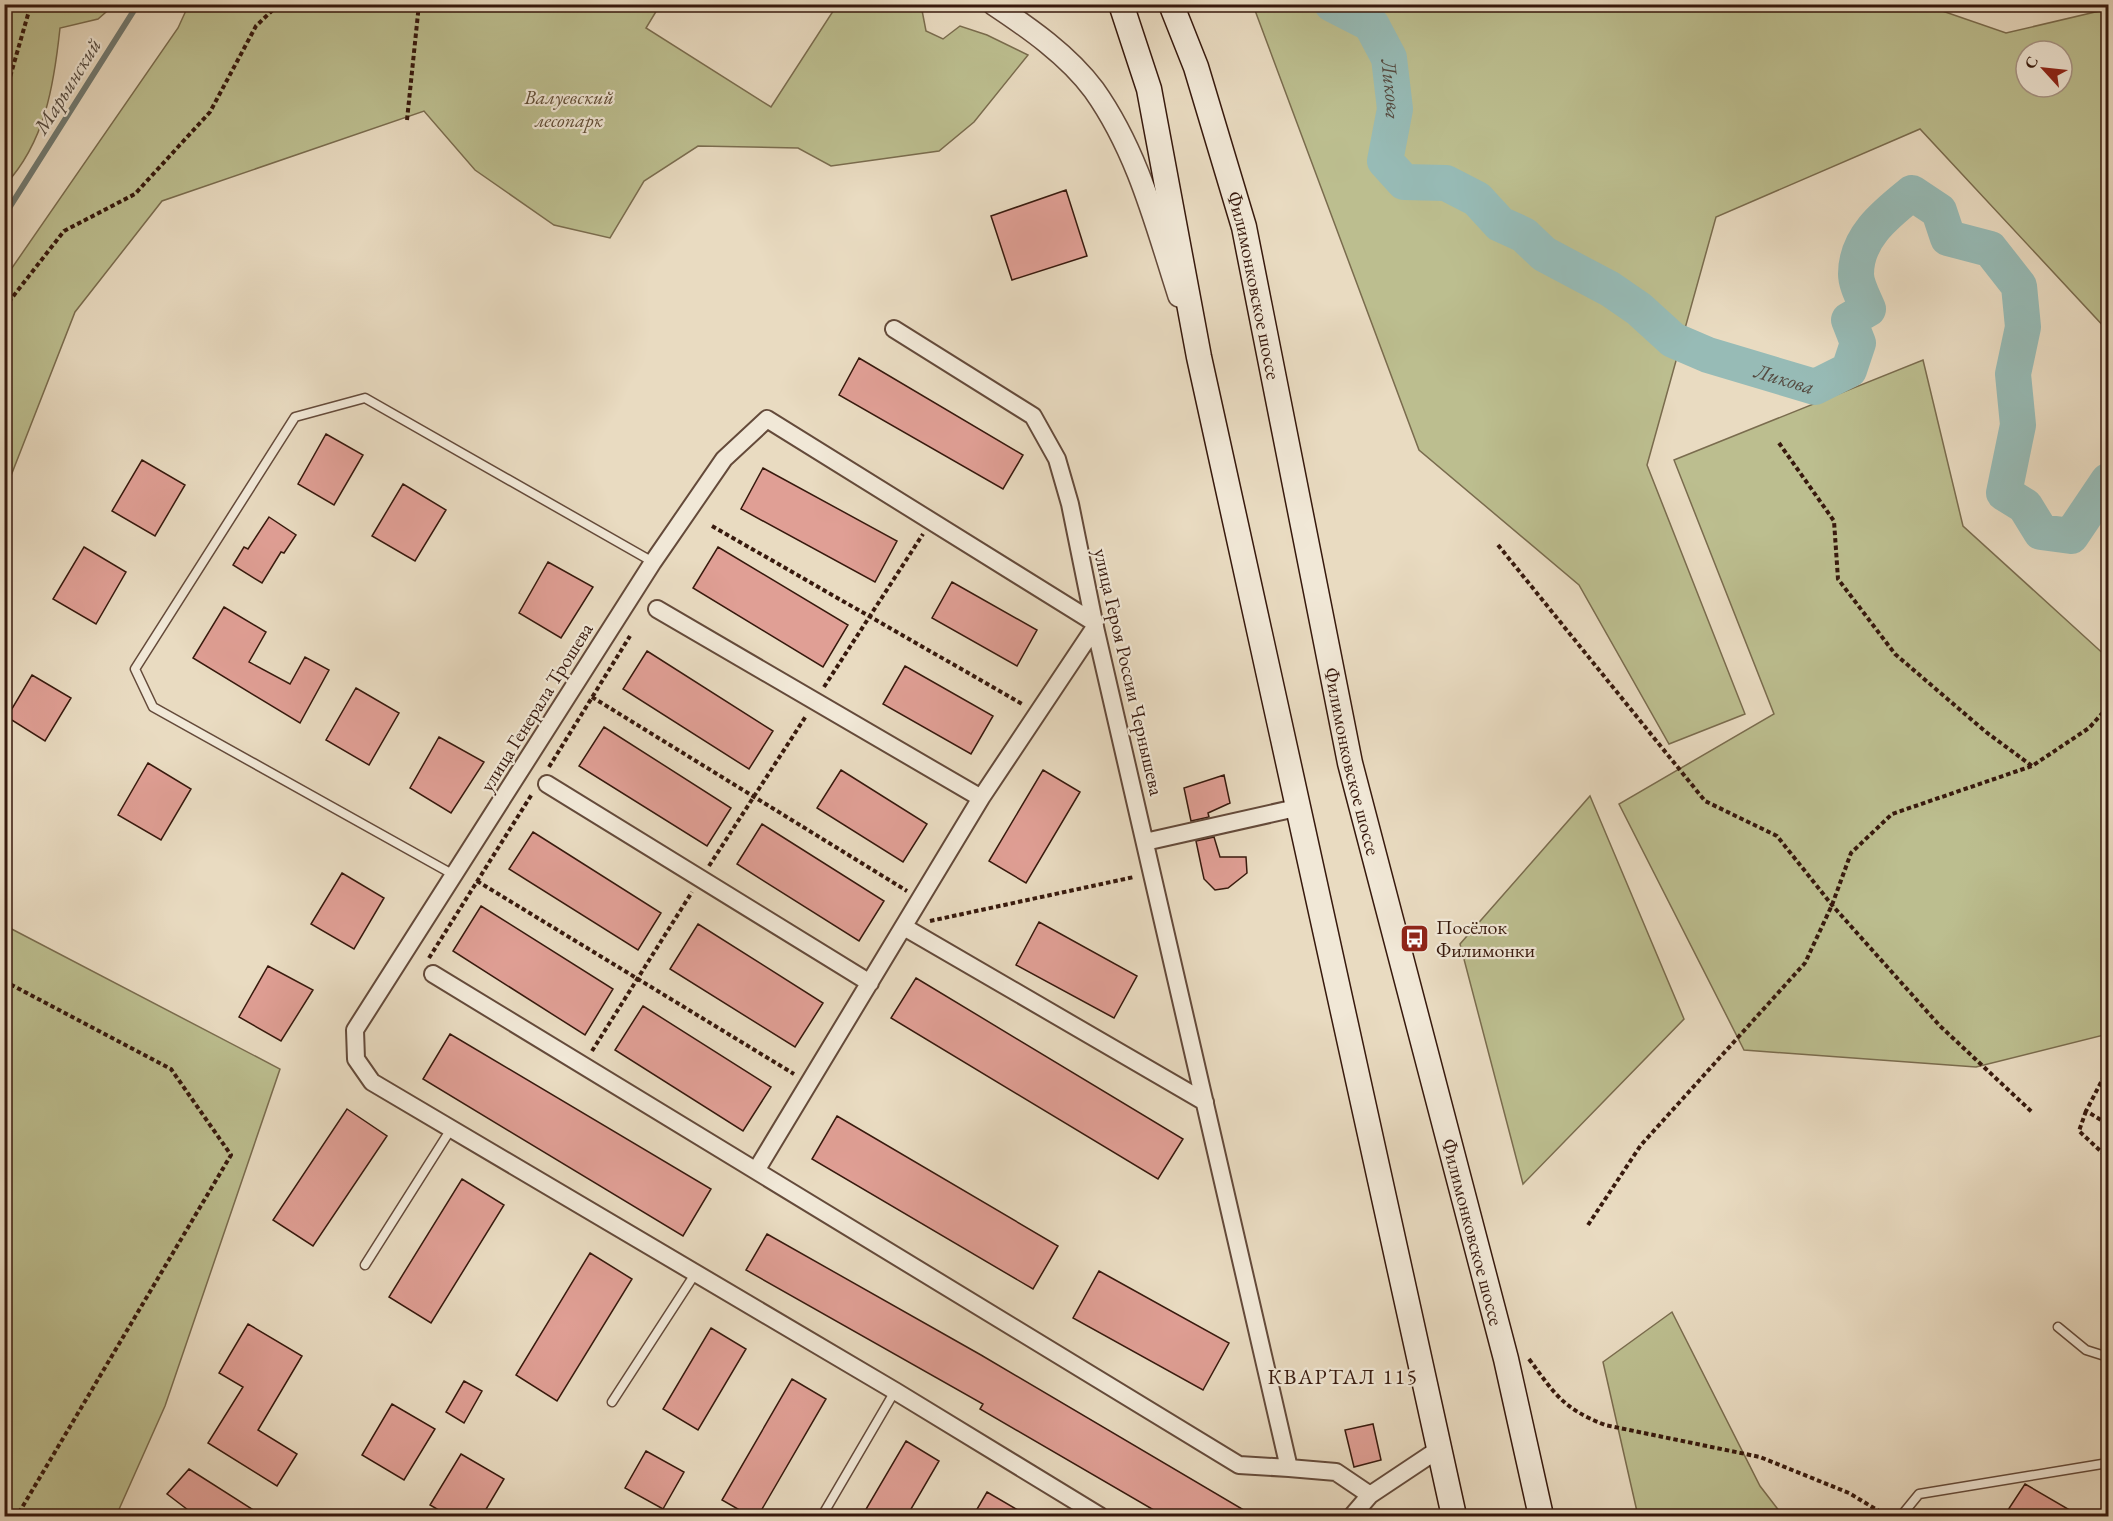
<svg xmlns="http://www.w3.org/2000/svg" width="2113" height="1521" font-family="'EB Garamond',serif">
<rect width="100%" height="100%" fill="#e9dbc1"/>
<filter id="stains"><feTurbulence type="fractalNoise" baseFrequency=".00333" numOctaves="4"/><feColorMatrix values="0 0 0 0 .2 0 0 0 0 .09 0 0 0 0 .02 0 0 0 .5 -.17"/></filter>
<radialGradient id="worn" r=".72"><stop offset=".6" stop-color="#630" stop-opacity="0"/><stop offset="1" stop-color="#630" stop-opacity=".3"/></radialGradient>
<path fill="#bcbe8f" stroke="#7a6c4e" stroke-width="1.5" fill-rule="evenodd" d="M5 4 114 5 98 19 60 28C54 85 45 142 5 185Z
M189 4 660 5 646 28 771 107 837 5H921L926 31 943 39 960 26 987 35 1028 55 974 122 939 151 831 166 798 148 698 146 644 181 610 238 554 225 475 170 424 111 162 201 75 312 5 491V278L178 28Z
M1925 5 2006 33 2108 9V331L1920 129 1716 217 1647 465 1745 714 1669 744 1579 585 1419 450 1253 5ZM2026 51H2062V87H2026Z
M1923 360 1963 526 2108 658V1034L1976 1067 1744 1050 1619 804 1774 714 1674 460Z
M1590 796 1684 1019 1523 1184 1460 944Z
M4 925 280 1069 165 1406 116 1516H5Z
M1672 1312 1760 1486 1783 1516H1638L1603 1362Z"/>
<g fill="none" stroke-linecap="round" stroke-linejoin="round">
<path stroke="#717a72" stroke-width="6" d="M4 216 138 4"/>
<path stroke="#97bbb6" stroke-width="36" id="s1" d="M1332 4 1371 24 1389 58 1395 109 1385 161 1404 182 1446 183 1477 199 1500 224 1524 235 1544 254 1610 289 1639 309 1673 340 1708 355 1815 387 1849 370 1858 343 1849 320 1868 309C1864 299 1856 285 1856 274 1856 237 1886 214 1912 193L1939 211 1948 238 1990 249 2019 286 2023 327 2013 374 2018 425 2004 493 2025 506 2041 532 2071 536 2108 481"/>
</g>
<path fill="#e09f95" stroke="#37190d" stroke-width="1.5" d="M1066 190 1087 256 1012 280 991 216Z
M859 358 1023 455 1003 489 839 395Z
M326 434 363 455 334 505 298 484Z
M142 460 185 485 155 536 112 511Z
M763 468 897 541 875 582 741 509Z
M403 484 446 510 415 561 372 536Z
M269 517 296 535 284 553 281 552 262 583 233 565 244 547 248 549Z
M84 547 126 572 96 624 53 599Z
M718 547 848 625 823 667 693 588Z
M548 562 593 587 561 638 519 613Z
M952 582 1037 630 1017 666 932 618Z
M224 607 266 632 249 662 290 684 305 657 329 670 300 723 193 658Z
M647 651 773 731 749 769 623 689Z
M905 666 993 716 971 754 883 704Z
M32 675 71 698 45 741 7 717Z
M356 688 399 713 369 765 326 740Z
M604 727 731 808 707 846 579 766Z
M439 737 484 762 451 813 410 788Z
M148 763 191 789 161 840 118 815Z
M841 770 927 824 903 862 817 808Z
M1043 770 1080 792 1026 883 989 861Z
M1224 775 1230 803 1208 813 1209 817 1191 821 1184 788Z
M762 824 884 901 859 941 737 864Z
M533 832 661 913 638 950 509 869Z
M1214 837 1220 857H1246L1247 873 1228 888 1215 890 1204 879 1196 841Z
M342 873 384 898 354 949 311 924Z
M481 906 613 989 585 1035 453 951Z
M1039 922 1137 976 1114 1018 1016 965Z
M698 924 823 1003 795 1047 670 969Z
M268 966 313 990 281 1041 239 1017Z
M916 978 1183 1139 1158 1179 891 1018Z
M643 1006 771 1087 743 1131 615 1050Z
M450 1034 711 1189 683 1236 423 1079Z
M347 1109 387 1136 313 1246 273 1220Z
M837 1116 1058 1246 1033 1289 812 1159Z
M462 1179 504 1205 431 1323 389 1297Z
M767 1234 981 1355 1254 1516H1164L980 1409 983 1404 746 1270Z
M590 1253 632 1279 557 1401 516 1375Z
M1099 1271 1229 1343 1203 1390 1073 1318Z
M248 1324 302 1356 258 1430 297 1454 277 1486 208 1443 243 1387 219 1373Z
M711 1328 746 1349 698 1430 663 1409Z
M792 1379 826 1399 758 1516H750L722 1500Z
M464 1381 482 1391 464 1423 446 1412Z
M392 1404 435 1429 404 1480 362 1455Z
M1373 1424 1381 1460 1354 1467 1345 1430Z
M906 1441 939 1461 907 1516H862Z
M646 1451 684 1472 663 1509 625 1488Z
M461 1454 504 1479 482 1516H449L430 1505Z
M189 1469 263 1516H196L167 1494Z
M2025 1484 2080 1516H2004Z
M987 1492 1028 1516H973Z"/>
<g fill="none" stroke-linecap="round" stroke-linejoin="round">
<defs>
<path id="service" d="M454 875 153 707 135 669 295 417 365 398 653 562
M365 1265 451 1129
M2058 1327 2086 1350 2108 1357
M612 1402 695 1274
M822 1516 895 1391
M1901 1516 1919 1494 2108 1463"/>
<path id="minor" d="M894 329 1033 416 1057 459 1070 504 1095 627 1289 1468 1336 1472 1370 1495
M657 609 981 798
M1095 623 767 419 724 459 653 562 355 1030 356 1059 372 1082 895 1391 1100 1516
M547 784 870 983
M1145 842 1296 808
M904 927 1205 1102
M433 974 1239 1465 1289 1468
M757 1169 981 798 1095 627
M1352 1516 1370 1495 1439 1449"/>
<path id="tertiary" d="M993 4C1029 28 1068 55 1094 90 1138 152 1156 225 1179 296"/>
<g id="secondary">
<path d="M1121 4 1149 89 1199 357 1454 1516"/>
<path id="s2" d="M1171 4 1196 67 1244 227 1350 763 1506 1359 1541 1516"/>
</g>
</defs>
<use href="#service" stroke="#644a3a" stroke-width="11"/>
<use href="#minor" stroke="#644a3a" stroke-width="20"/>
<use href="#tertiary" stroke="#644a3a" stroke-width="24"/>
<use href="#secondary" stroke="#37190d" stroke-width="27"/>
<path stroke="#37190d" stroke-width="4" stroke-dasharray="4.5 3" stroke-linecap="butt" d="M4 98 31 4
M407 120 419 4
M4 308 64 231 135 194 210 112 256 26 279 4
M1779 443 1834 521 1838 579 1895 654 1986 732 2032 766
M712 526 1024 705
M1498 545 1705 801 1777 836 1832 905 1940 1026 2033 1113
M824 687 923 534
M592 697 907 891
M549 767 630 636
M709 866 806 716
M477 881 794 1074
M930 921 1134 877
M429 958 532 794
M4 981 171 1069 231 1155 17 1516
M592 1051 692 892
M2108 1069 2086 1111 2108 1124
M2086 1111 2079 1131 2108 1158
M1588 1225 1641 1145 1805 963 1832 905 1851 853 1892 814 2032 766 2089 728 2108 707
M1529 1359C1555 1394 1562 1408 1605 1425L1760 1457 1849 1493 1887 1516"/>
<use href="#service" stroke="#f1e8d7" stroke-width="8"/>
<use href="#minor" stroke="#f1e8d7" stroke-width="16"/>
<use href="#tertiary" stroke="#f1e8d7" stroke-width="21"/>
<use href="#secondary" stroke="#f1e8d7" stroke-width="24"/>
</g>
<defs>
<symbol id="bus-square" viewBox="-11 -11 22 22"><rect x="-9" y="-9" width="18" height="18" rx="4" fill="#8f2418" stroke="#f1e8d7"/><path d="M-5-6H5V4H4V6H2V4H-2V6H-4V4H-5ZM-3.5-4V0h7V-4ZM-3.5 1.2v1.5H-2V1.2ZM2 1.2v1.5H3.5V1.2Z" fill="#fff"/></symbol>
</defs>
<g fill-rule="evenodd">
<use href="#bus-square" x="1398" y="922" width="33" height="33"/>
</g>
<g text-anchor="middle" dominant-baseline="central" stroke-width="4.5" stroke-linejoin="round" paint-order="stroke">
<g font-size="20" font-style="italic" fill="#5f4b34" stroke="#f1e8d7">
<text x="569" y="97">Валуевский<tspan x="569" dy="23">лесопарк</tspan></text>
</g>
<g font-size="20" fill="#37190d" stroke="#f1e8d7">
<text stroke="none"><textPath href="#s2" startOffset="294">Филимонковское шоссе</textPath></text>
<text transform="translate(1129 672) rotate(77)">улица Героя России Чернышева</text>
<text transform="translate(536 707) rotate(-58)">улица Генерала Трошева</text>
<text stroke="none"><textPath href="#s2" startOffset="780">Филимонковское шоссе</textPath></text>
<text stroke="none"><textPath href="#s2" startOffset="1266">Филимонковское шоссе</textPath></text>
</g>
<g font-size="20" fill="#37190d" stroke="#f1e8d7" text-anchor="start">
<text x="1436" y="927">Посёлок<tspan x="1436" dy="23">Филимонки</tspan></text>
</g>
<g font-size="21" font-style="italic" fill="#544a40" stroke="#f1e8d7">
<text transform="translate(67 86) rotate(-58)">Марьинский</text>
<text stroke="none"><textPath href="#s1" startOffset="114">Ликова</textPath></text>
<text stroke="none"><textPath href="#s1" startOffset="654">Ликова</textPath></text>
</g>
<g font-size="22" letter-spacing="1.5" fill="#37190d" stroke="#f1e8d7">
<text x="1343" y="1376">КВАРТАЛ 115</text>
</g>
</g>
<rect width="2113" height="1521" fill="none" stroke="#e9dbc1" stroke-width="24"/>
<rect x="6" y="6" width="2101" height="1509" fill="none" stroke="#37190d" stroke-width="3"/>
<rect x="12" y="12" width="2089" height="1497" fill="none" stroke="#37190d" stroke-width="1.5"/>
<g transform="translate(2044 69) rotate(297)"><circle r="28" fill="#f1e8d7" stroke="#a79586" stroke-width="1.5"/>
<path d="M0-4.5L10 22L0 15L-10 22Z" fill="#8f2418"/>
<text y="-9" font-size="16" font-weight="bold" text-anchor="middle" fill="#37190d">С</text>
</g>
<rect width="100%" height="100%" filter="url(#stains)"/>
<rect width="100%" height="100%" fill="url(#worn)"/>
</svg>
